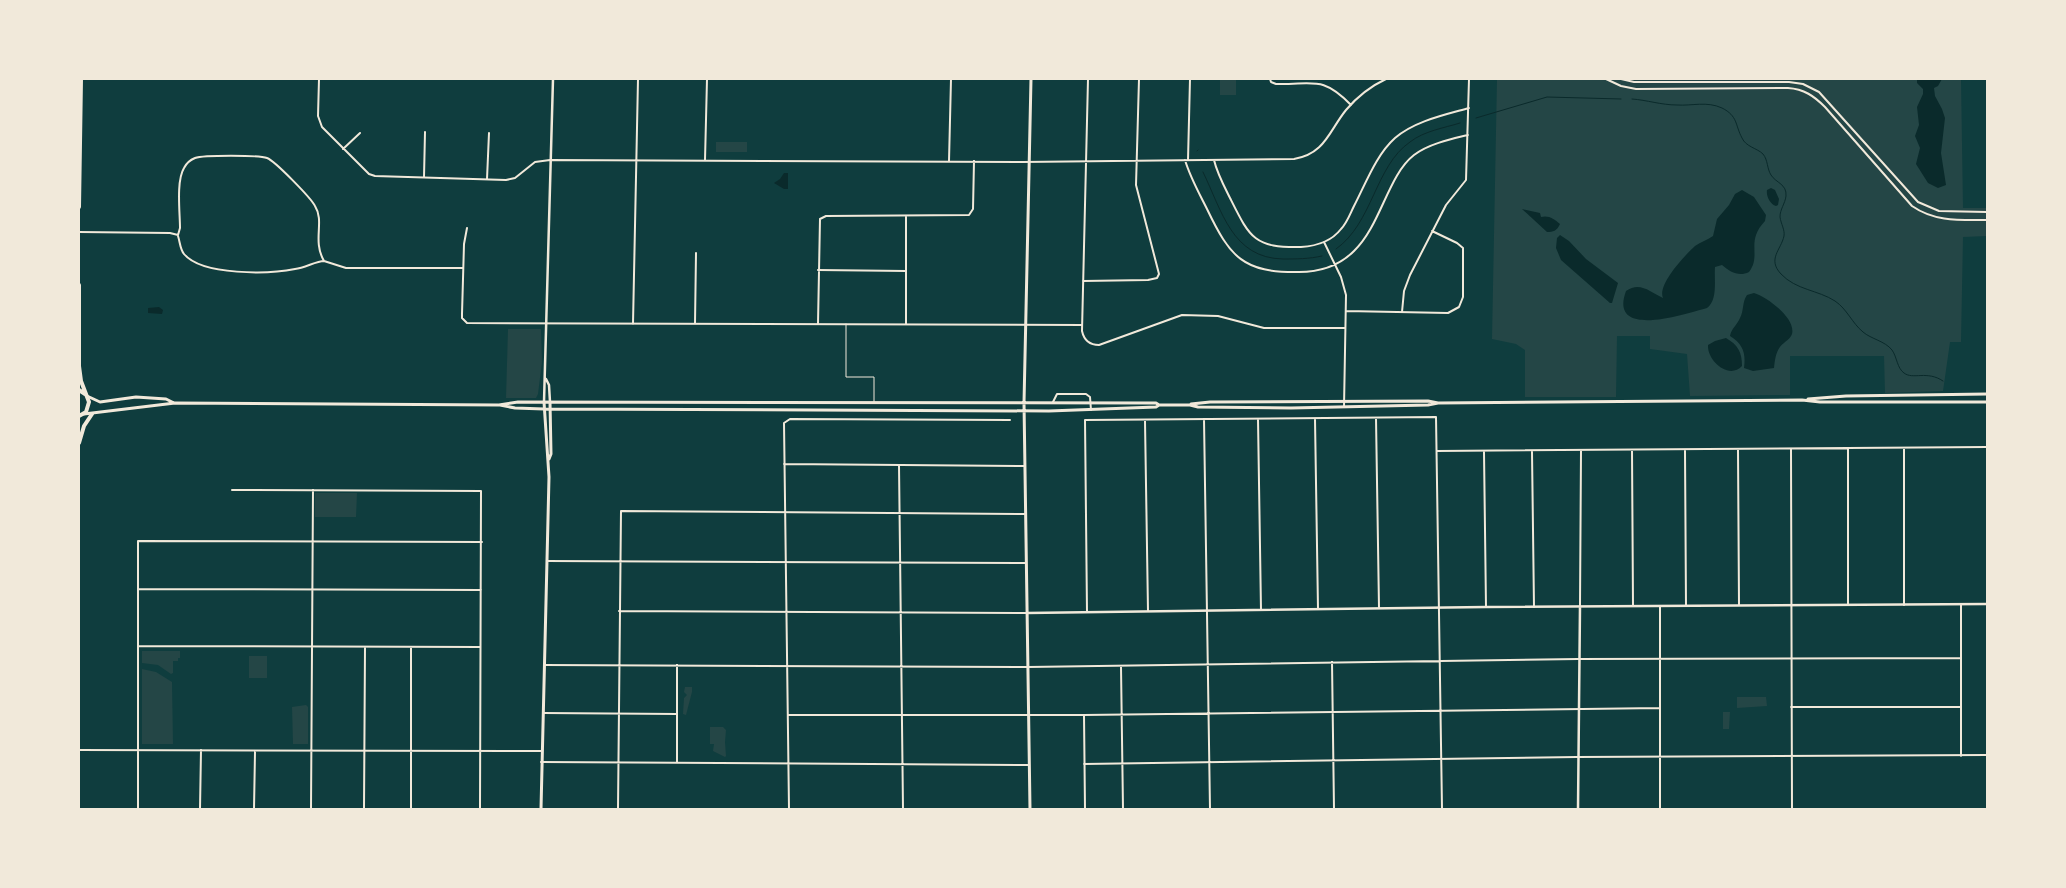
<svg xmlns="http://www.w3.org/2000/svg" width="2066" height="888" font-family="Manrope,sans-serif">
<rect width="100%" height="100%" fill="#0f3d3e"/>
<path fill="#244646" d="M1220 79H1236V95H1220Z
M1497 79H1961L1963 208H1987V236L1963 237 1961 342H1950L1943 391 1885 393 1884 356H1790V395L1690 396 1687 354 1650 349V336H1617L1616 397H1525V350L1516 344 1492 339Z
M716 142H747V152H716Z
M508 329H541L542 362 538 394 536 398H506Z
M315 493H357L356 517H315Z
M142 651H180V658H178V661H173V673L171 674 158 665 142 663Z
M249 656H267V678H249Z
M142 669 156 672 172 682 173 744H142Z
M685 687H692V692L686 715 683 714 684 698 687 695 684 692Z
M1737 697H1766L1767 706 1737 708Z
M306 705 308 707V744H293L292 707Z
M1723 712H1730L1729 729H1723Z
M710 727H723L726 730 725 742 726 756 725 757 713 751 714 744H710Z"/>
<path fill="#0a2a2b" d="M1917 79H1942L1938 86 1934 88 1935 96 1942 109 1945 118 1941 153 1946 185 1938 188 1928 183 1916 164 1920 148 1915 136 1919 125 1917 107 1923 94V89L1917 83Z
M784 173H788V189H784L774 183 780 179Z
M1771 188 1775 190 1779 199 1778 205 1776 206C1770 204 1766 196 1767 190Z
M1742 190 1754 197 1766 215 1765 221C1745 242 1762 255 1749 272 1739 277 1730 272 1722 265L1715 267C1714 280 1718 300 1707 308 1685 314 1608 340 1626 291 1640 281 1650 292 1663 298 1657 285 1685 255 1695 246 1701 242 1707 240 1713 236L1717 219 1729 205 1735 194Z
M1522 209 1540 213 1541 217C1549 215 1554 219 1560 224 1557 231 1553 232 1547 232Z
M1560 235 1569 241 1586 259 1618 283 1612 303H1610L1561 260 1556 248 1557 238Z
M1754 293C1767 297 1796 318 1792 334 1790 339 1787 340 1784 343 1776 349 1775 359 1774 368L1753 371 1744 368C1746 353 1743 344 1730 336 1731 329 1737 325 1740 318 1744 311 1742 302 1747 295Z
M159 307 163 310 162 314 148 313V308Z
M1726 338C1738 345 1742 352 1742 366 1729 380 1707 361 1708 345L1715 341Z"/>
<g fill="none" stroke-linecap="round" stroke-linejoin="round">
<path stroke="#0a2a2b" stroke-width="1" d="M1632 99C1647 100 1661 105 1677 105 1692 106 1707 101 1722 108 1738 116 1735 125 1742 138 1746 147 1757 148 1763 154 1768 160 1767 169 1771 175 1776 183 1787 184 1786 196 1785 204 1780 209 1780 217 1781 224 1785 230 1784 236 1781 250 1767 259 1781 274 1796 290 1818 290 1835 301 1847 309 1852 323 1863 332 1871 339 1885 341 1892 350 1897 357 1897 368 1904 373 1913 380 1927 370 1943 381
M1476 118 1547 97 1621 99
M1197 151 1198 150
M1203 172C1222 211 1232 258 1283 259 1296 259 1309 259 1322 256
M1336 249C1373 223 1375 166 1410 142 1424 131 1444 128 1460 123"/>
<path stroke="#f1e9da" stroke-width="1" d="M846 324V377H874V402"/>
<path stroke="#f1e9da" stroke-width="2" d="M319 79 318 116 322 127 369 174 375 176 506 180 515 178 535 162 550 160 1023 162 1294 159C1325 154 1329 131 1346 110 1357 97 1371 86 1386 79
M1088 79 1082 331C1084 340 1089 345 1099 345L1182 315 1218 316 1264 328H1345
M1270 79 1271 82 1276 84C1313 85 1322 75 1351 105
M1606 79 1621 86 1636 89 1788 88C1804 89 1814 96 1825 107L1912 206C1935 222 1960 220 1987 220
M1621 79 1634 82H1789L1803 84 1819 92 1918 202 1939 211 1987 212
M343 149 360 133
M705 160 707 79
M1185 160C1190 177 1199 193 1207 209 1230 257 1243 273 1299 272 1319 272 1339 266 1354 251 1381 225 1388 175 1414 155 1428 144 1451 139 1468 135
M1188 160 1190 79
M1214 160C1217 173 1224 186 1230 198 1250 238 1254 248 1301 247 1317 246 1331 242 1341 229 1347 223 1350 214 1354 206 1366 183 1376 155 1395 138 1415 121 1444 115 1469 108
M949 161 951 79
M424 177 425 132
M487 179 489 133
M467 228 464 244 462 314V318L467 323 1082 325
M79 232 170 233 178 235
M178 235 180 228C180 213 176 181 184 168 186 164 190 160 195 158 203 155 259 155 267 158 275 161 311 198 315 206 325 222 312 240 324 261L346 268H463
M178 236C180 242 180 249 184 254 202 276 270 274 295 269 305 268 316 261 324 261
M1324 242 1341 277 1346 295 1344 407
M818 270 906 271
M1083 281 1148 280 1157 278 1159 274 1136 185 1139 79
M1346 311 1448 313 1459 307 1463 297V248L1457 243 1432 231
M1402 312 1404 291 1410 275 1446 205 1466 180 1469 79
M633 324 638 79
M695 324 696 253
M818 324 820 219 826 216 969 215 973 209 974 161
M906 324V217
M1053 402 1057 394H1086L1090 397 1091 410
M1376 418 1379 608
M1204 419 1210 809
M1258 419 1261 610
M1315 419 1318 609
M1145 421 1148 611
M1848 448V605
M1904 448V605
M1791 449 1792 809
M1632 450 1633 606
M1738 450 1739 605
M1437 451 1987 447
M1685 451 1686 606
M1484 452 1486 607
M1532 452 1534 607
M784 464 1024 466
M899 465 903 809
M232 490 481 491 480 809
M547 561 1026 563
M138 589 481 590
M1961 605V756
M1580 606 1581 451
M1660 607V809
M619 611 1026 613
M1087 612 1085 420 1436 417 1442 809
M138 646 480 647
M1332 662 1334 809
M544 665 1028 667 1578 659 1961 658
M1121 667 1123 809
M1791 707H1961
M543 713 677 714
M788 715H1084L1660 708
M1084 715 1085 809
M79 750 542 751
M541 762 1029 765
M677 763V665
M1084 764 1577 757 1987 755
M138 809V541L482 542
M200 809 201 750
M254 809 255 752
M311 809 313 490
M364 809 365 647
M411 809V647
M618 809 621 511 1026 514
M789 809 784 423 790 419 1010 420"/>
<path stroke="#f1e9da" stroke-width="2.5" d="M546 379 549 385 550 402
M544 402 553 79
M1027 613 1486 607 1987 604
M1578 809 1580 606"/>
<path stroke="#f1e9da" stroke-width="3" d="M87 396 100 402 136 397 166 399 174 403
M1808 399 1846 396 1987 394
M1191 404 1210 402 1428 401 1438 403 1802 400 1820 402H1987
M500 405 515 408 544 409 1049 411 1156 407 1159 405
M84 414 175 403 499 405 518 402 1156 403 1159 405H1190L1198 407 1291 408 1428 405 1438 403
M549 459 551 454 550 402
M541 809 549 477 544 402
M1030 809 1024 403 1031 79"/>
<path stroke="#f1e9da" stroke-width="4" d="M79 207 81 79
M79 285V366L81 381 89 402 86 412 79 416
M79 390 85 394
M79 443 84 426 92 414"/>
</g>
<rect width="2066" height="888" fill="none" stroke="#f1e9da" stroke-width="160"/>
</svg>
